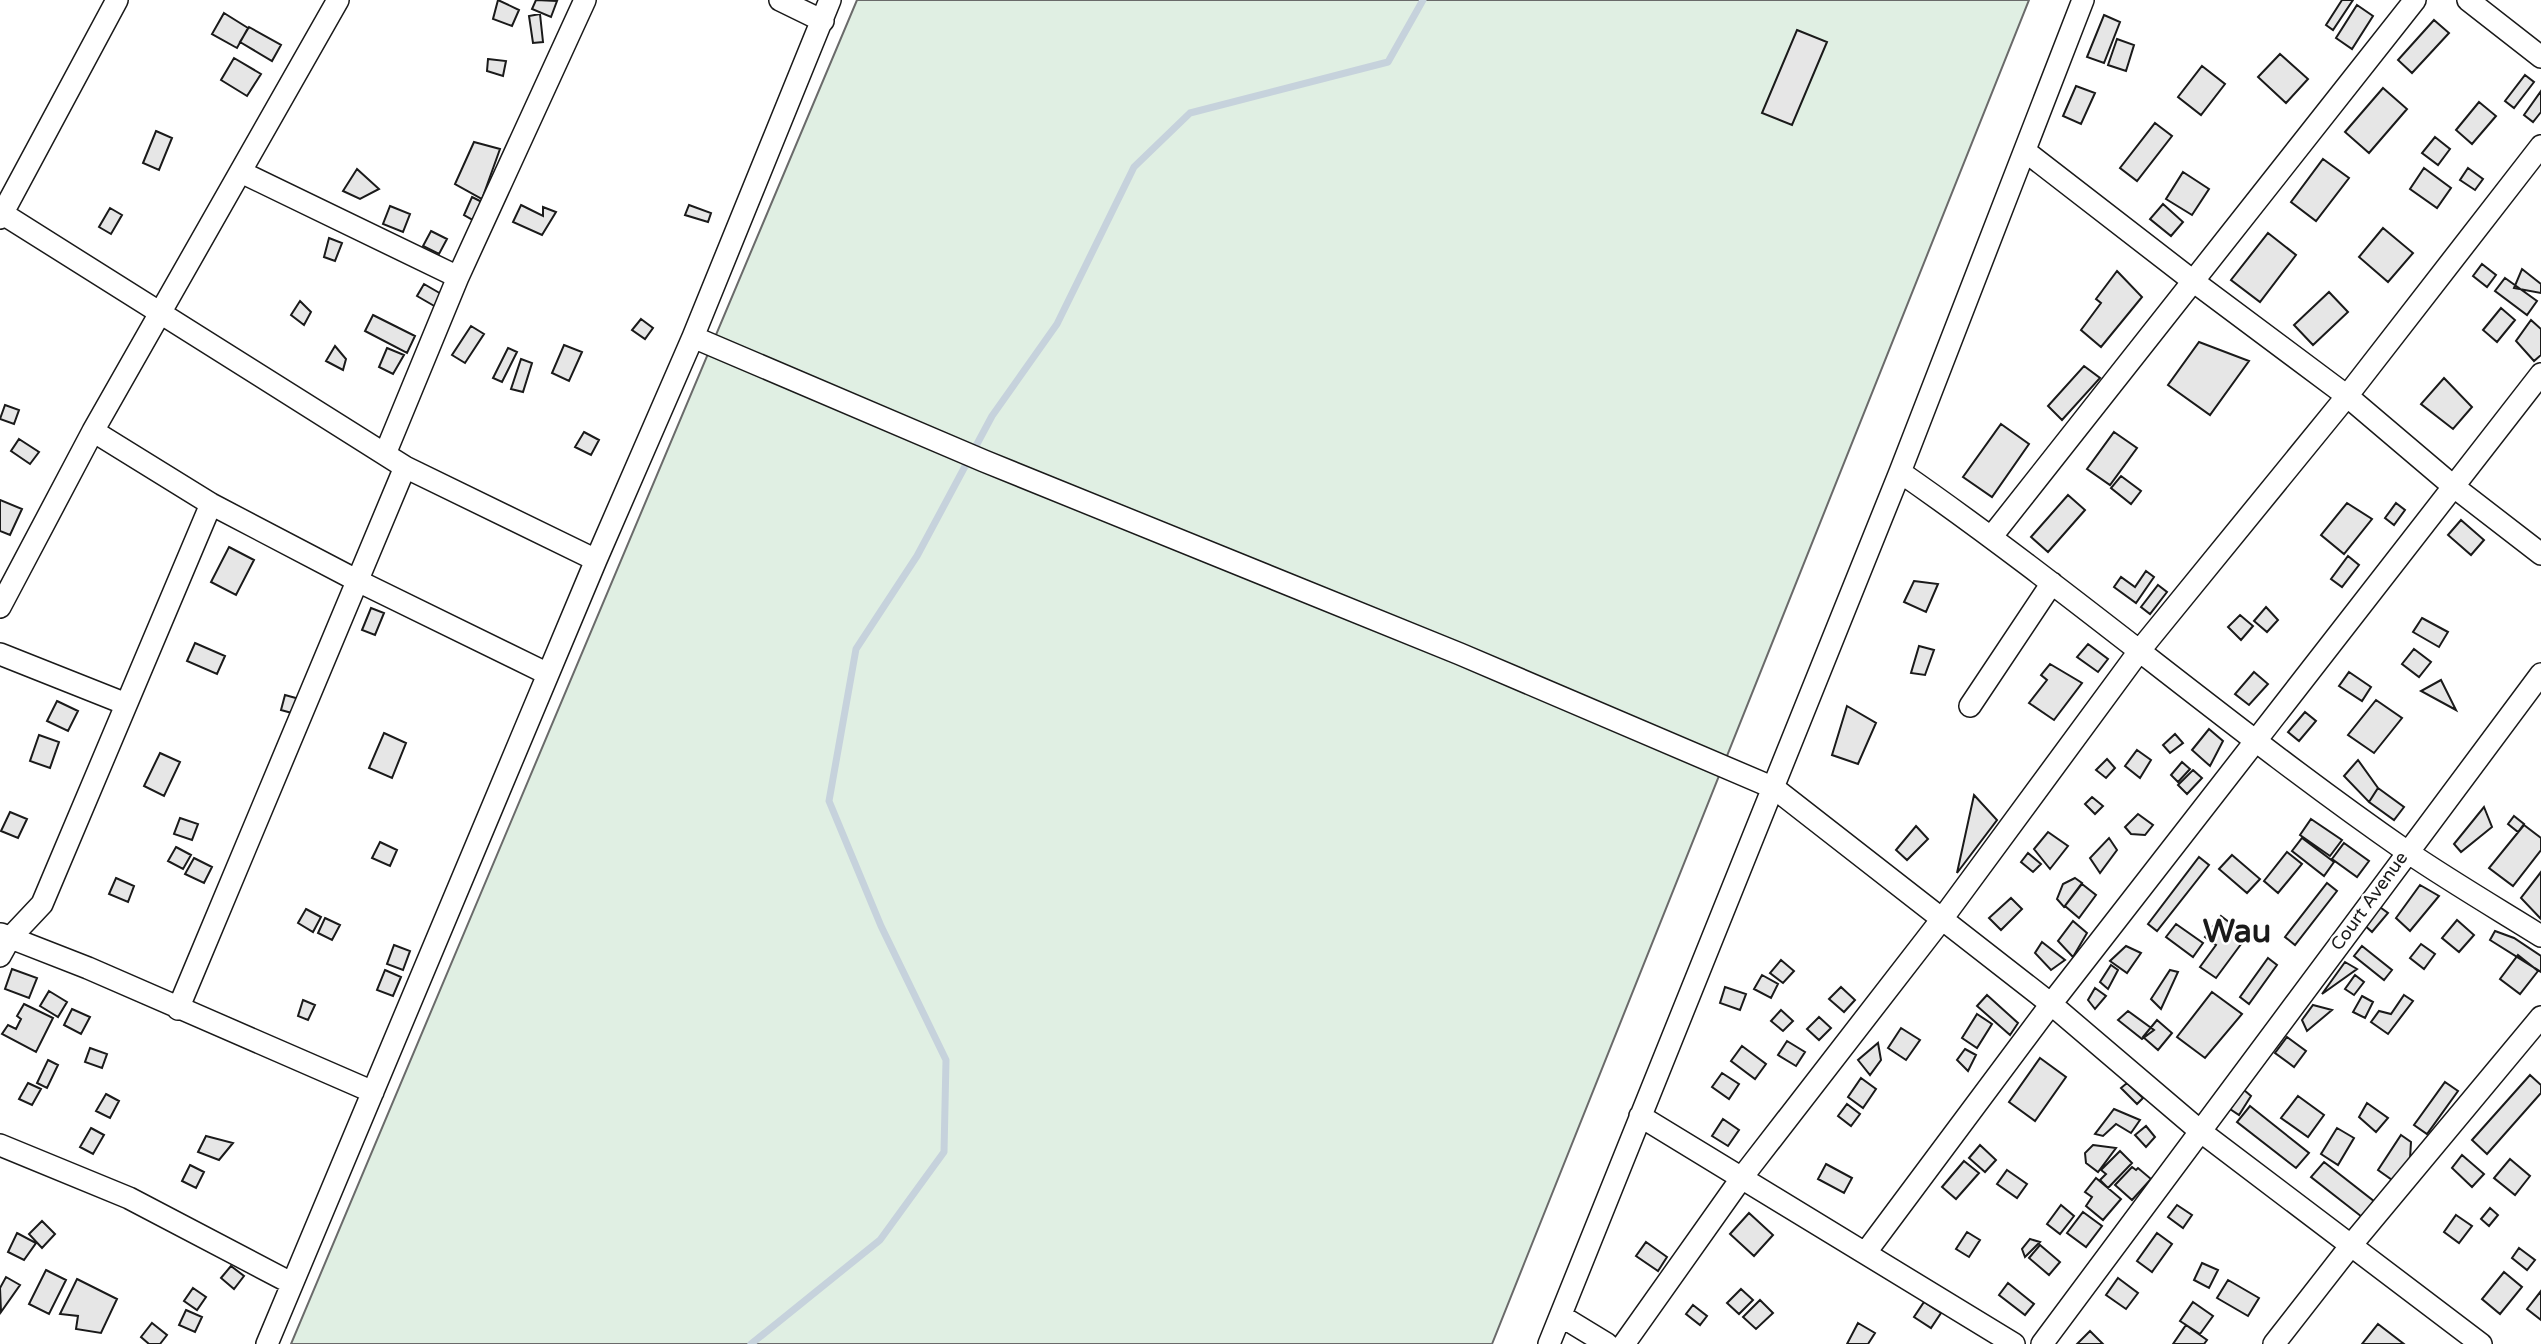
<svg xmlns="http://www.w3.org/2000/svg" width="2541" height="1344" font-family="'Varela Round',sans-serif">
<rect width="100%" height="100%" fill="#fff"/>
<path fill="#e0efe3" stroke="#6a6a6a" stroke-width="2" d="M857 0H2029L1492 1344H291Z"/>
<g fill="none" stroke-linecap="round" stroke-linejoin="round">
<path stroke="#c6d2dc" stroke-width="7" d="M751 1344 880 1240 944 1152 946 1060 881 926 829 801 856 649 917 556 992 416 1057 324 1134 167 1190 113 1388 62 1423 0"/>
</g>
<path fill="#e6e6e6" stroke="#1a1a1a" stroke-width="2" d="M498 0 519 10 512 26 493 19Z
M536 0 557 1 551 17 532 9Z
M2342 0H2353L2333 30 2326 25Z
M2357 5 2373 16 2352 49 2336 38Z
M224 13 248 28 237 48 212 34Z
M540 14 543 42 533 43 529 16Z
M2104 15 2120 22 2104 63 2087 57Z
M2434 20 2449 33 2412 73 2398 60Z
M249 27 281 45 272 61 240 42Z
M1797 30 1827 42 1792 125 1762 113Z
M2117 39 2134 45 2126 71 2108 65Z
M2280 54 2308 79 2286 103 2258 77Z
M234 58 261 74 247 96 221 80Z
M488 59 506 61 503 76 487 71Z
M2202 66 2225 84 2201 115 2178 97Z
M2525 75 2534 82 2514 108 2505 101Z
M2076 86 2095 93 2081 124 2063 116Z
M2383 88 2407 109 2369 153 2345 132Z
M2541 91V112L2533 122 2524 115Z
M2479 102 2496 116 2472 144 2456 130Z
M2155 123 2172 136 2137 181 2120 168Z
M156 131 172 138 159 170 143 163Z
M2435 137 2450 149 2438 165 2422 153Z
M474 142 500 149 482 199 455 184Z
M2323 159 2349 178 2316 221 2291 202Z
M2424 168 2451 188 2437 208 2410 189Z
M2468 168 2483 179 2475 190 2460 180Z
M357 169 379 189 360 199 343 191Z
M2183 172 2209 189 2192 215 2166 199Z
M472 197 482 202 473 220 464 215Z
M2163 204 2183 222 2171 236 2150 219Z
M521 205 543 216V207L556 212 542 235 513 222Z
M689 205 711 213 708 222 685 215Z
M390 206 410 214 403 232 383 224Z
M110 208 122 215 111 234 99 227Z
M2383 228 2413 253 2388 282 2359 257Z
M431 231 447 239 439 254 423 246Z
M2268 233 2296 255 2260 302 2231 280Z
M329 238 342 243 335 261 324 257Z
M2482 264 2496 275 2487 287 2473 276Z
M2522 269 2541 284V293L2514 288Z
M2117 271 2142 297 2101 347 2081 330 2101 303 2096 299Z
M2505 278 2537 301 2527 315 2495 291Z
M424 284 443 295 436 307 417 296Z
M2329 292 2348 312 2313 345 2294 325Z
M300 301 311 312 304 325 291 315Z
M2501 308 2515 320 2497 342 2483 330Z
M373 315 415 336 407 353 365 331Z
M641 319 653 328 645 339 632 330Z
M2531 320 2541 329V355L2534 361 2516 341Z
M471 326 484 334 465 363 452 355Z
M2199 342 2249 361 2210 415 2168 385Z
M564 345 582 352 569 381 552 373Z
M335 346 346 359 343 370 326 361Z
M387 348 404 355 393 374 379 367Z
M508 348 517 352 502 382 493 378Z
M521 359 532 363 523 392 511 389Z
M2084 366 2100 378 2062 420 2048 406Z
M2444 378 2472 407 2453 429 2421 404Z
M5 405 19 410 14 424 0 419Z
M2001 424 2029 444 1992 497 1963 477Z
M584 432 599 440 591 455 575 447Z
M2114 432 2137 448 2110 485 2087 469Z
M19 439 39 452 30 464 11 451Z
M2121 476 2141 491 2131 504 2111 488Z
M2068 495 2085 510 2048 552 2031 537Z
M0 500 22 509 10 535 0 531Z
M2347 503 2372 519 2344 554 2321 535Z
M2396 503 2405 510 2394 525 2385 518Z
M2461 520 2484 540 2471 555 2448 535Z
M229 547 254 560 236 595 211 582Z
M2348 556 2359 565 2342 587 2331 579Z
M2146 571 2154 577 2136 603 2114 587 2121 577 2135 587Z
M1914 581 1938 584 1926 612 1904 602Z
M2158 585 2167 592 2150 614 2141 607Z
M2266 607 2278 620 2267 632 2254 621Z
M371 608 384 613 375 635 362 630Z
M2240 615 2253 626 2241 640 2228 627Z
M2422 618 2448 632 2439 647 2413 632Z
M195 643 225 656 217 674 187 661Z
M2088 644 2108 659 2098 672 2077 657Z
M1919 646 1934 650 1925 675 1911 673Z
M2414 649 2431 662 2419 677 2402 664Z
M2050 664 2082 683 2054 720 2029 703 2047 680 2041 675Z
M2254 672 2268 684 2249 705 2235 694Z
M2349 672 2371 687 2362 701 2339 686Z
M2441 680 2456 710 2421 691Z
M285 695 303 700 299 715 281 710Z
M2376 700 2402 718 2374 753 2348 735Z
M57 701 78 711 68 731 47 721Z
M1847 706 1876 723 1858 764 1832 755Z
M2305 712 2316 721 2299 741 2288 732Z
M2209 729 2223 741 2210 766 2192 750Z
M384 733 406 743 392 778 369 768Z
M2175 734 2183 743 2170 753 2163 745Z
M39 735 59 742 50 768 30 761Z
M2137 750 2151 760 2140 778 2125 766Z
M160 753 180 762 164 796 144 786Z
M2107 759 2115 768 2106 778 2096 770Z
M2358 760 2378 788 2369 802 2344 776Z
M2182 762 2190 769 2178 782 2171 775Z
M2193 770 2202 778 2187 794 2178 785Z
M2378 788 2404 807 2394 820 2369 802Z
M1974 795 1997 820 1957 873Z
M2092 797 2103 806 2095 814 2085 804Z
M2484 807 2492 827 2461 852 2454 844Z
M10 812 27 819 18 838 1 831Z
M2138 814 2153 825 2145 835 2131 834 2125 827Z
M2514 816 2524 824 2518 832 2508 824Z
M180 818 198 824 192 840 174 834Z
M2311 819 2342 840 2330 856 2300 835Z
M2524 825 2541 838V850L2513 886 2489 868Z
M1916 826 1928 839 1907 860 1896 850Z
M2048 832 2068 846 2050 869 2034 849Z
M2109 838 2117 850 2100 873 2090 858Z
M2302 838 2334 862 2324 876 2292 851Z
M380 842 397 850 390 866 372 858Z
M2344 843 2369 861 2357 877 2332 859Z
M176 847 191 855 183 869 168 861Z
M2287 852 2302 864 2278 893 2264 881Z
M2028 853 2041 864 2033 872 2021 862Z
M2232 855 2260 879 2247 893 2219 869Z
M2199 857 2209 865 2157 931 2148 924Z
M194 858 212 867 204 883 185 874Z
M2541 872V919L2521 898Z
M116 878 134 886 128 902 109 894Z
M2075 878 2082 883 2064 907 2057 899 2063 884Z
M2327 883 2337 891 2295 945 2285 937Z
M2082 884 2096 895 2079 918 2065 906Z
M2420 885 2439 896 2410 931 2396 918Z
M2011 898 2022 909 2001 930 1989 918Z
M2377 905 2388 913 2372 932 2362 923Z
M306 909 321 917 313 932 298 923Z
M2221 916 2247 936 2216 978 2200 967 2216 945 2205 937Z
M325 918 340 925 332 940 318 933Z
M2457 920 2474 935 2459 952 2442 938Z
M2073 921 2087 933 2073 957 2058 941Z
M2176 924 2203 943 2193 957 2166 937Z
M2495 931 2514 938 2541 956V972L2490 940Z
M2042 942 2065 960 2051 970 2035 953Z
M2421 944 2435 954 2424 969 2410 958Z
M394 945 410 951 403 970 387 964Z
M2126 946 2141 953 2127 973 2110 961Z
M2362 946 2392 970 2384 980 2354 956Z
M2518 955 2538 971 2520 994 2500 979Z
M2268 958 2277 965 2249 1004 2240 997Z
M1781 960 1794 971 1783 983 1770 973Z
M2345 962 2357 969 2322 994Z
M2111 965 2118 970 2108 989 2100 982Z
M12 969 37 978 29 998 5 989Z
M385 970 401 977 393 996 377 990Z
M2170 970 2178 972 2161 1009 2151 999Z
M1762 975 1778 984 1771 998 1754 989Z
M2355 975 2364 982 2354 995 2345 989Z
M1725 987 1746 994 1740 1010 1720 1003Z
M1841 987 1855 1000 1844 1012 1829 999Z
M2095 988 2106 996 2095 1009 2088 1000Z
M49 991 67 1002 58 1017 40 1006Z
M2212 992 2242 1014 2205 1058 2177 1037Z
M1987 995 2018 1023 2010 1035 1977 1006Z
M2404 995 2413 1001 2388 1034 2371 1022 2379 1011 2391 1014Z
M2362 996 2373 1002 2365 1018 2353 1012Z
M303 1000 315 1005 308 1020 298 1016Z
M24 1004 53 1018 36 1052 2 1034 8 1025 16 1029 21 1019 17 1016Z
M2313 1005 2332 1010 2307 1031 2302 1020Z
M72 1009 90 1017 81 1034 64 1025Z
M1781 1010 1793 1021 1783 1031 1771 1021Z
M2128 1011 2154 1030 2142 1039 2118 1020Z
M1977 1014 1992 1024 1977 1048 1962 1038Z
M1819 1017 1831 1028 1819 1040 1807 1029Z
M2157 1020 2172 1033 2158 1050 2143 1037Z
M1901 1028 1920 1040 1906 1060 1888 1048Z
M2287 1037 2306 1051 2294 1067 2275 1053Z
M1787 1041 1805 1052 1796 1066 1778 1055Z
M1878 1043 1881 1060 1870 1075 1858 1060Z
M1742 1046 1766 1064 1755 1079 1731 1061Z
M90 1048 107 1054 102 1068 85 1062Z
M1965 1049 1976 1055 1968 1071 1957 1060Z
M2040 1058 2066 1077 2035 1121 2009 1102Z
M48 1060 58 1065 47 1088 37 1083Z
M1722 1073 1739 1084 1729 1099 1712 1087Z
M2530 1075 2541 1085V1093L2487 1154 2472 1140Z
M1861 1078 1876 1089 1863 1108 1848 1097Z
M2445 1082 2458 1091 2427 1134 2414 1125Z
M28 1083 41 1089 32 1105 19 1099Z
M2127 1083 2143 1098 2137 1104 2121 1088Z
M2244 1090 2251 1096 2239 1115 2230 1109Z
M106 1094 119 1101 110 1118 96 1111Z
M2298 1096 2324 1115 2308 1137 2281 1118Z
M2367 1103 2388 1118 2376 1132 2359 1117Z
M1847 1104 1860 1114 1851 1126 1838 1116Z
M2250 1106 2309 1153 2296 1168 2237 1122Z
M2114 1109 2140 1120 2131 1133 2116 1124 2103 1136 2095 1134Z
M1723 1119 1739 1130 1728 1146 1712 1136Z
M2146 1126 2155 1137 2146 1147 2135 1135Z
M91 1128 104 1135 93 1154 80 1147Z
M2337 1128 2354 1138 2338 1165 2321 1154Z
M2401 1135 2411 1142 2410 1159 2395 1182 2378 1170Z
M206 1136 233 1143 219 1160 198 1152Z
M1980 1145 1996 1160 1985 1172 1969 1158Z
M2093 1145 2116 1148 2098 1172 2086 1163 2085 1153Z
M2120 1151 2132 1163 2108 1188 2100 1180 2106 1174 2101 1170Z
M2462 1155 2484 1174 2472 1187 2452 1168Z
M2510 1159 2530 1176 2515 1195 2494 1178Z
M1964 1161 1979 1173 1956 1199 1942 1187Z
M2324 1162 2375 1202 2362 1217 2311 1177Z
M1826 1164 1852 1178 1844 1193 1818 1179Z
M190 1165 204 1172 196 1188 182 1181Z
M2132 1167 2136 1170 2138 1168 2151 1179 2132 1200 2115 1185Z
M2007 1170 2027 1184 2017 1198 1997 1184Z
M2096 1178 2121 1199 2103 1220 2086 1206 2092 1197 2085 1192Z
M2061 1205 2074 1216 2060 1234 2047 1224Z
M2177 1205 2192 1215 2183 1228 2168 1217Z
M2490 1208 2498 1215 2489 1226 2481 1219Z
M2083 1212 2102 1226 2086 1247 2067 1233Z
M1749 1213 1773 1235 1754 1256 1730 1234Z
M2456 1215 2472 1226 2459 1243 2444 1232Z
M42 1221 55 1234 42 1248 29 1234Z
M1967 1232 1980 1240 1969 1257 1956 1249Z
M17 1233 36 1243 24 1260 8 1252Z
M2157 1233 2172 1244 2152 1272 2137 1261Z
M2030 1239 2040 1242 2025 1257 2022 1249Z
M1646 1242 1667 1257 1658 1271 1636 1256Z
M2040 1245 2060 1262 2049 1275 2029 1258Z
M2519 1248 2535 1260 2527 1270 2512 1258Z
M2202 1263 2218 1270 2209 1288 2194 1280Z
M231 1266 244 1276 234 1289 221 1278Z
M46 1270 66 1280 49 1314 29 1304Z
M2504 1272 2522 1287 2500 1314 2482 1299Z
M6 1277 20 1285 1 1312 0 1288Z
M2118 1278 2138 1293 2126 1309 2106 1295Z
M77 1279 117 1299 101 1333 76 1329 78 1316 60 1314Z
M2228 1280 2259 1298 2248 1316 2217 1298Z
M2008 1283 2034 1304 2025 1315 1999 1295Z
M193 1288 206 1297 197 1310 184 1301Z
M1741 1289 1753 1300 1739 1314 1727 1303Z
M2541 1291V1320L2527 1309Z
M1760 1300 1773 1313 1756 1329 1743 1317Z
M1924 1302 1941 1313 1931 1328 1914 1317Z
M2193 1302 2213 1316 2200 1334 2180 1321Z
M1693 1305 1707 1316 1700 1325 1686 1314Z
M186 1310 202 1317 195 1332 179 1325Z
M152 1323 167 1335 160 1344H149L141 1337Z
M1858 1323 1875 1333 1868 1344H1847Z
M2378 1324 2404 1344H2362Z
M2186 1325 2207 1340 2204 1344H2173Z
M2090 1331 2103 1344H2077Z"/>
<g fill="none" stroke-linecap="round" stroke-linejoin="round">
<defs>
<path id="street" d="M780 0 823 21
M2468 0 2541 57
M2025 151 2193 281 2347 396 2453 486 2541 554
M241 172 458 277
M0 212 405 467 596 560
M0 218 117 0
M693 337 984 461 1460 654 1774 788 2051 1004 2200 1131 2481 1344
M93 431 211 504 358 581 548 674
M385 454 458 277 585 0
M1900 472C2073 592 2233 731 2406 851 2450 881 2496 908 2541 936
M1992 536 2415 0
M0 607 93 431 338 0
M0 654 126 704
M1970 706 2052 583
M1 934 88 968 373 1092
M0 956 10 938 42 904 211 504
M178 1009 405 467
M1640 1116 2014 1344
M0 1145 129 1198 291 1283
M1866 1252 2051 1004 2541 374
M1561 1316 1607 1344
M267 1344 596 560 693 337 830 0
M1549 1344 1900 472 2083 0
M1624 1344 1743 1176 1942 919 2140 650 2347 396 2541 146
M2042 1344 2541 674
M2274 1344 2352 1244 2541 1017"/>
</defs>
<use href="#street" stroke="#1a1a1a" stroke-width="24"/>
<use href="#street" stroke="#fff" stroke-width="21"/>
</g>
<g text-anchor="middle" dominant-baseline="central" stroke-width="5" stroke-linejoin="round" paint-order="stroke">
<g font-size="18" fill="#1a1a1a" stroke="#fff">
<text transform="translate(2369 901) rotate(-54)">Court Avenue</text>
</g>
<g font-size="32" font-weight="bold" fill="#1a1a1a" stroke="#fff">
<text x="2237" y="932">Wau</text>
</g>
</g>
</svg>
